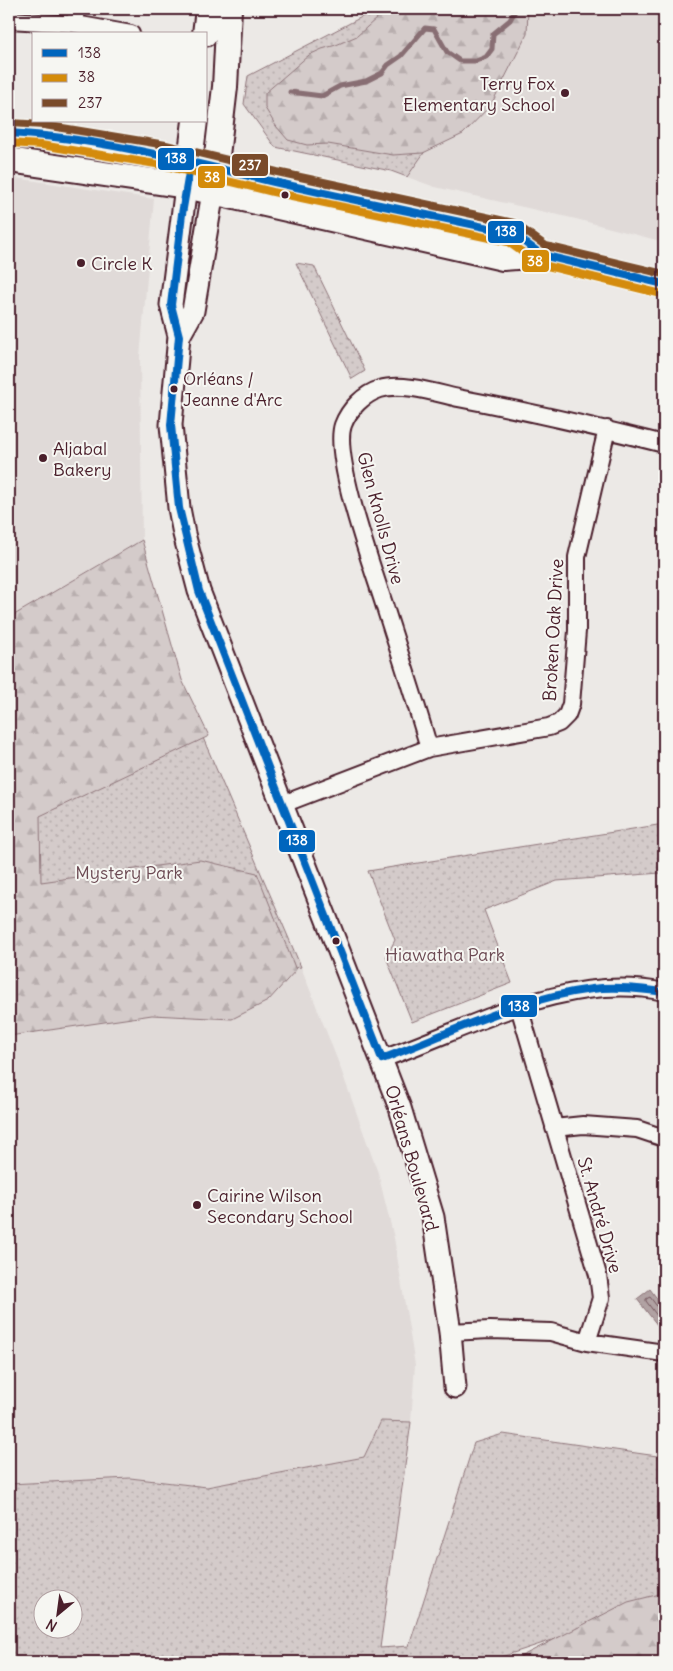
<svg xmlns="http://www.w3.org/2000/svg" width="673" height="1671" font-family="Delius,sans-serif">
<defs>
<pattern id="grass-dots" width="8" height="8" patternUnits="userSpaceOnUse" patternTransform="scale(1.25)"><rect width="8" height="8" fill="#d4cbca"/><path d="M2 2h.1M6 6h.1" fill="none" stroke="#b8aeae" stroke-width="1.8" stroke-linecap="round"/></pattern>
<pattern id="forest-firs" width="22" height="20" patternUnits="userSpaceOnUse" patternTransform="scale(1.25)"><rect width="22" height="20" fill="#d4cbca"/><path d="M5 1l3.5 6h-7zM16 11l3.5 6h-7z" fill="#b8aeae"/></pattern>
</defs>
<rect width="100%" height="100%" fill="#ece9e6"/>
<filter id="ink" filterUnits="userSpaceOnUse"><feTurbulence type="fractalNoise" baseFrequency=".02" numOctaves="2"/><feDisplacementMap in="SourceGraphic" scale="10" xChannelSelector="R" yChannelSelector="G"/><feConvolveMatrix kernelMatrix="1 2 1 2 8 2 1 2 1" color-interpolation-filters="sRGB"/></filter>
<g filter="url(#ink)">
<path fill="#e0dad8" d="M525 9H664V242L576 219 435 187 407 177Z
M9 177 154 199 140 357 142 540 9 618Z
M301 967 339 1064 378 1173 394 1238 415 1365 411 1422 381 1421 364 1457 207 1487 130 1478 9 1484V1014Z"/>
<path fill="url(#grass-dots)" stroke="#8f757a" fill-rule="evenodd" d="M377 9H525L407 177 391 171 275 147 244 104 248 76Z
M296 263 314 266 365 371 352 379Z
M9 622 162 642 301 967 9 1014Z
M664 824V875L660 873 557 881 484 910 512 983 412 1022 386 957 395 940 368 871Z
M381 1421 411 1422 380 1648 409 1646 474 1443 503 1434 664 1457V1603L486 1662H9V1484L130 1478 207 1487 364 1457ZM42 1598H72V1628H42Z"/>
<path fill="url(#forest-firs)" stroke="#8f757a" d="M387 9H528L527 34 491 105 463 134 423 153 393 155 328 144 307 145 288 140 276 126 265 108V93L309 55 322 49 336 45 357 36Z
M142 540 182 680 209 736 40 816 41 882 200 860 257 873 296 970 268 1001 232 1019 152 1015 9 1036V618Z
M664 1593V1662H502L516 1659 628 1602Z"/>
<path fill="#b1a2a3" stroke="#886e73" d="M650 1289 664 1308V1321L658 1326 637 1299Z"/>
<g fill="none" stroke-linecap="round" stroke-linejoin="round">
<path stroke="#73535b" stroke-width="1" d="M664 1310 659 1309 650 1297 646 1299V1301L658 1317 664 1318"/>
<path stroke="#886e73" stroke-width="5" d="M290 92 322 96 340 86 366 81 382 73 388 65 401 56 425 28 434 29 447 52 460 61H476L486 57 492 49 493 34 510 20 516 9"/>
<defs>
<path id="minor" d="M9 20 75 24 77 9
M75 24 131 34
M429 748C415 699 399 652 384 604 373 569 332 456 343 425 349 409 364 394 380 389 402 382 436 393 458 398 527 411 596 427 664 444
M283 804 429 748 549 727 559 723 567 715 571 704 577 631V557L607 429
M519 1007 598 1275 601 1298 587 1342
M382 1059C471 1028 568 971 664 992
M554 1128 583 1125 637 1129 664 1138
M450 1332 490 1330 551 1332 587 1342 664 1353"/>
<path id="tertiary" d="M186 186 171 305 179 336 171 425 179 508 184 534 199 591 400 1108 433 1217 450 1332 455 1387
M179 336 193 311 213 192"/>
<path id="secondary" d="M205 34 208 9
M9 133 42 135 164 155 275 182 512 233 542 255
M9 160 186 186 503 258 542 255 664 284
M188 176 195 121
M214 181 225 87 229 9"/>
</defs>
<use href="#minor" stroke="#4a1f2b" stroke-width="20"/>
<use href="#tertiary" stroke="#4a1f2b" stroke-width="25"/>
<use href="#secondary" stroke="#4a1f2b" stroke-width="28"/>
<use href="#minor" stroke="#f6f6f2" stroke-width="16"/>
<use href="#tertiary" stroke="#f6f6f2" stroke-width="21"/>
<use href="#secondary" stroke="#f6f6f2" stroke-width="24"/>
<defs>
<path id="bus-1" d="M9 133C99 138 187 161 274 182 353 200 433 216 512 233L542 255 664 284
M191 161 182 214 171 305 179 336 171 425 179 508 199 591 382 1059
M382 1059C450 1033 519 998 592 989 616 986 640 989 664 992"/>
<path id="bus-2" d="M9 143 41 145 162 165 273 192 508 242 539 264 662 294"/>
<path id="bus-3" d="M10 123 44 125 166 145 277 172 514 223 546 246 664 274"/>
</defs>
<use href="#bus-1" stroke="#f6f6f2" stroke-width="11"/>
<use href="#bus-2" stroke="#f6f6f2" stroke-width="11"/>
<use href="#bus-3" stroke="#f6f6f2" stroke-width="11"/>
<use href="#bus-1" stroke="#0065bd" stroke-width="8"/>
<use href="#bus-2" stroke="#d48b09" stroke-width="8"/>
<use href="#bus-3" stroke="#7a4b2a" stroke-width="8"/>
</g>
</g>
<g fill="#4a1f2b" stroke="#f6f6f2" stroke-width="2">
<circle cx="565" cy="93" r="5"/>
<circle cx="285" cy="195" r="4.5"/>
<circle cx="81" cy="263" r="5"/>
<circle cx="174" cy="389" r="4.5"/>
<circle cx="43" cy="458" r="5"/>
<circle cx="336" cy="941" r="4.5"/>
<circle cx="197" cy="1205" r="5"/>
</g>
<g text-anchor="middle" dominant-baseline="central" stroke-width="4" stroke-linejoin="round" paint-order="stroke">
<g font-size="17" fill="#4a1f2b" stroke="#f6f6f2" text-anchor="start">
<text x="183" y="379">Orléans /<tspan x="183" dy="21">Jeanne d'Arc</tspan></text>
</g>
<g font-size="18" fill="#4a1f2b" stroke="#f6f6f2" text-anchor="start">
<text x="555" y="83" text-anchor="end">Terry Fox<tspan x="555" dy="21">Elementary School</tspan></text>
<text x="91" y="263">Circle K</text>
<text x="53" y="448">Aljabal<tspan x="53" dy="21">Bakery</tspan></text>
<text x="207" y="1195">Cairine Wilson<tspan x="207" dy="21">Secondary School</tspan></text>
</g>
<g font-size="18" fill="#4a1f2b" stroke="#f6f6f2">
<text transform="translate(381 518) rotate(75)">Glen Knolls Drive</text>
<text transform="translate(553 630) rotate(-87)">Broken Oak Drive</text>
<text transform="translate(412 1158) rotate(74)">Orléans Boulevard</text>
<text transform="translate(600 1215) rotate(74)">St. André Drive</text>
</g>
<g font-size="18" fill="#6c4a53" stroke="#f6f6f2">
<text x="129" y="872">Mystery Park</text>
<text x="445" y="954">Hiawatha Park</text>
</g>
</g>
<g stroke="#f6f6f2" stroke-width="2">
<rect x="157" y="147" width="38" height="24" rx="5" fill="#0065bd"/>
<rect x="231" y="153" width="38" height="24" rx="5" fill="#7a4b2a"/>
<rect x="197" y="165" width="29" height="24" rx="5" fill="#d48b09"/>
<rect x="487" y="220" width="38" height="24" rx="5" fill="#0065bd"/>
<rect x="521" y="249" width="29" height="24" rx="5" fill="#d48b09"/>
<rect x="278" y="829" width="38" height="24" rx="5" fill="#0065bd"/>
<rect x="500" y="994" width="38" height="24" rx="5" fill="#0065bd"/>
</g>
<g font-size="14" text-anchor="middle" font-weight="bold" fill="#fff">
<text x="176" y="163">138</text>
<text x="250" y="170">237</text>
<text x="212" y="182">38</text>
<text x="506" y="236">138</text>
<text x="535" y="266">38</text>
<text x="297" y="845">138</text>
<text x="519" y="1011">138</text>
</g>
<rect width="673" height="1671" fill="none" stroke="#f6f6f2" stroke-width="30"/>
<rect x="15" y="15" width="643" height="1641" fill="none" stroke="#4a1f2b" stroke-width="2" filter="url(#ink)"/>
<rect x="32" y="32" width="175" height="90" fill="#f6f6f2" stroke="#b1a0a2"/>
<rect x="42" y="49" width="25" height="8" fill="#0065bd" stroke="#b1a0a2"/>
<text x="78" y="58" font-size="15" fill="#4a1f2b">138</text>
<rect x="42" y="74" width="25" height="8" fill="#d48b09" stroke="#b1a0a2"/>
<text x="78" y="82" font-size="15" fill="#4a1f2b">38</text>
<rect x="42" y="99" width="25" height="8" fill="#7a4b2a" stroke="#b1a0a2"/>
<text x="78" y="108" font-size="15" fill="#4a1f2b">237</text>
<g transform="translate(58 1614) rotate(209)"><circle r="24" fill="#f6f6f2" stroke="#b1a0a2"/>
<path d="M0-4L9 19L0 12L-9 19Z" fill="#4a1f2b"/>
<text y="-8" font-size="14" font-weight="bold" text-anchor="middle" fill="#4a1f2b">N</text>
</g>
</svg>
